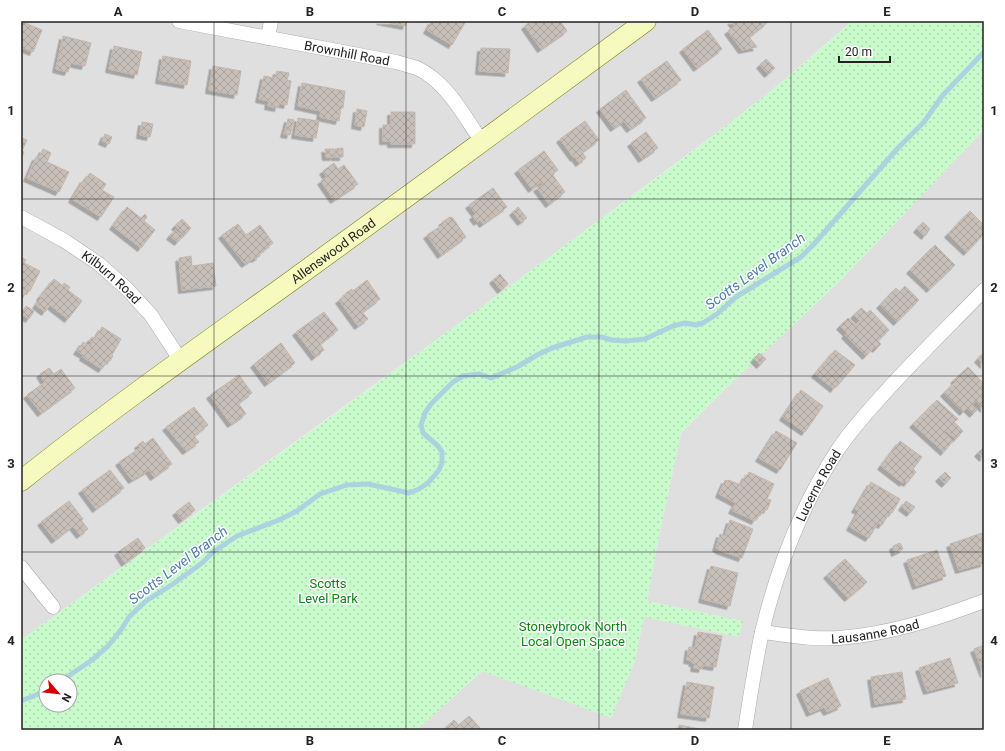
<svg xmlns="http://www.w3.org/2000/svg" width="1005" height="751" font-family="Roboto,sans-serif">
<defs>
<pattern id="park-dots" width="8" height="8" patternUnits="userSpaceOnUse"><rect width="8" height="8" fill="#c8facc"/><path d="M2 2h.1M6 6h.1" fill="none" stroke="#acd6af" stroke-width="1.8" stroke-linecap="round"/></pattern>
<pattern id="building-cross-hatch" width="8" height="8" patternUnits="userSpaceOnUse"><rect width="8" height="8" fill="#c7bfb8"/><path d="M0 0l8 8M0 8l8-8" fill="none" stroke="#aba49e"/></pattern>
<filter id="shadow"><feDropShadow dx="-3.5" dy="3.5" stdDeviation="0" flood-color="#0004"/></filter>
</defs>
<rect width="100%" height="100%" fill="#f2efe9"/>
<path fill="#e0dfdf" d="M21 21H852L783 81 734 120 494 298 21 640Z
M984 130V730H417L482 671 634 664 644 617 742 621 647 601 657 545 681 433 722 392 841 280Z"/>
<path fill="url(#park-dots)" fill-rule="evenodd" d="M852 21H984V130L841 280 722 392 681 433 657 545 647 601 743 621 739 637 644 617 634 664 611 718 482 671 417 730H21V640C200 511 379 383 556 252 657 177 760 106 852 21ZM46 681H70V705H46Z"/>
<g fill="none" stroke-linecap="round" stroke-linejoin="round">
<path stroke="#aad3df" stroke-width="5" d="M61 681 92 660 108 646 121 630 129 617 146 601 173 584 202 563 213 552 237 536 279 520 297 511 320 494 347 485 368 484 409 493 419 489 428 483 439 470 442 463V452L438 446 423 433 421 425 425 413 431 404 453 382 463 376 479 374 491 378 517 367 537 355 552 348 587 337H601L612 340 626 341 645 339 673 326 685 323 696 325 703 323 717 314 736 297 801 257 814 244 898 148 924 122 943 95 984 52
M21 701 36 695 46 690"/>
</g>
<path fill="url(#building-cross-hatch)" stroke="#c4b6ab" filter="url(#shadow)" d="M21 21 42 30 33 52 21 47Z
M380 21H407L406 26Z
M432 21H466L452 45 427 30Z
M531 21H560L567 31 541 49 525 26Z
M731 21H767L768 22 749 37 757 47 742 50 728 31 735 26Z
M708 30 722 49 697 68 683 49Z
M63 36 91 43 85 66 71 63 68 72 56 69Z
M114 46 142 52 137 75 109 69Z
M481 48 510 49 508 73 479 71Z
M163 56 191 61 187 85 159 80Z
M766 59 775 68 768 74 760 65Z
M667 61 681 80 655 98 641 79Z
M213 66 241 71 237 95 209 90Z
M277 71 289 73 287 80 291 81 287 105 279 103 278 108 268 106 269 101 259 99 264 76 275 78Z
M302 83 345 91 343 108H341L339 121 320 117 321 111 298 106Z
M626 90 646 118 630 129 624 121 614 128 600 109Z
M357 109 367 111 364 127 355 125Z
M391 112H415V144H391V141H383V125H391Z
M298 118 319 121 316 138 295 135Z
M288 119 294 120 290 135 284 134Z
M585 121 599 140 582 152 586 158 579 163 575 157 574 158 560 139Z
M142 122 153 124 150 137 140 135Z
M646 132 658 148 642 159 631 143Z
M105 134 112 137 109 144 102 141Z
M21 138 27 140 22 151 24 152 21 160Z
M343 148V157H335V149Z
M43 149 51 153 47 162 69 172 59 192 27 178 36 157H39Z
M325 149H334V157H326Z
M544 151 558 170 552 174 565 192 549 204 537 188 542 185 541 182 532 189 518 170Z
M334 163 338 169 344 165 358 184 334 200 321 181 327 177 323 171Z
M90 173 106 184 102 190 114 197 101 217 72 199 84 179 85 180Z
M493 188 507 207 483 224 480 220 477 222 473 216 476 214 469 205Z
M127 207 141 218 145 214 147 217 144 221 155 230 141 248 113 226Z
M518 207 527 218 521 222 513 212Z
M970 211 984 225V234L967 252 948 234Z
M450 217 451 218 452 217 466 237 441 255 427 235 444 224 442 222Z
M182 219 191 228 185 235 175 226Z
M923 222 930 229 925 236 917 229Z
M238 224 246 235 260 225 273 243 259 254 260 256 255 259 254 258 245 264 222 235Z
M175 230 183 236 178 242 170 236Z
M935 245 955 265 930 289 910 270Z
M191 256 192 266 213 263 216 286 182 290 179 258Z
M21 257 26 260 24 263 40 271 30 291 27 290 21 301Z
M500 274 508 284 501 290 493 280Z
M54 279 63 286 64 283 70 287 68 290 82 301 68 319 50 305 45 312 36 305 41 298 40 297Z
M367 280 380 299 362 312 368 319 358 326 339 300 347 294 346 293 352 289 353 291Z
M905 286 919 300 897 322 880 305 896 288 900 292Z
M26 306 34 311 29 319 21 314Z
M861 308 867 313 870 310 889 330 878 341 881 344 876 349 874 347 866 356 845 335 847 333 840 326 848 318 855 325 860 321 854 315Z
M324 312 338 330 320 344 324 350 315 357 296 332Z
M102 327 121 339 112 355 113 356 110 361 108 360 102 369 83 357 84 355 77 351 83 342 90 346 92 342 89 341 92 337 95 339Z
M281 343 295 363 268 383 254 364Z
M835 350 855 365 839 384 838 383 834 389 815 374Z
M984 352V365L978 359Z
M759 353 766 359 760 365 754 359Z
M968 367 984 384V409L976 401 972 405 977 410 973 414 967 408 963 412 944 393 956 381 954 380Z
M49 368 54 374 61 369 75 388 41 413 27 395 45 382 40 374Z
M239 375 252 393 238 403 246 414 231 424 210 395Z
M801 390 823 406 805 432 783 417Z
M937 400 958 419 954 422 963 431 956 439 946 431 944 433 953 441 944 452 913 424Z
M194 407 208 425 194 436 199 442 186 451 166 427Z
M776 431 797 443 780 470 759 458Z
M153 438 172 464 154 477 149 470 132 480 119 462 140 448 138 445 143 441 145 444Z
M900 441 922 457 913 469 916 472 907 483 904 481 903 483 881 466Z
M984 447V457L983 458 978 453Z
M110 470 124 488 96 509 82 490Z
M749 472 774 484 767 499 771 500 767 510 764 509 760 516 758 515 755 521 732 510 736 503 719 494 725 480 727 481 728 480 741 485 746 475 747 476Z
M945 472 951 478 945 484 939 478Z
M871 482 900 499 892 513 890 512 882 525 878 523 869 538 850 527 859 511 855 509Z
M69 501 83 519 81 520 88 529 80 535 73 526 55 540 41 522Z
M906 501 915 507 910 513 902 507Z
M189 502 195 510 182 520 176 512Z
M730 520 753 529 742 558 719 550V549L716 548 720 534 725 536Z
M982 533 984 538V563L959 570 950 544Z
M138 538 145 548 125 563 118 552Z
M900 543 903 549 895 553 893 546Z
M937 550 946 576 916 586 907 560Z
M845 559 867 582 848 598 827 575Z
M711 566 738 573 730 606 702 599Z
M698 632 722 636 716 667 703 665 702 669 694 668 695 663H692L693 661 687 660 689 647 695 648Z
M984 645V674L974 649Z
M950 658 958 683 927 691 919 668Z
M902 672 906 699 875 704 871 677Z
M828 678 841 706 827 712 824 707 810 713 800 691Z
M687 682 714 687 709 718 681 714Z
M469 716 482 730H443L454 720 459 725Z
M679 725 705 730H678Z"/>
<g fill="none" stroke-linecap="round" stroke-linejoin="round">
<defs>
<g id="street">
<path id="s1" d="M179 21 396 62C403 64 410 66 417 68 447 82 464 116 482 142"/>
<path d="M268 38 271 21"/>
<path id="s2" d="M21 217 65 241 99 264 127 289 151 315 181 361"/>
<path d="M21 567 53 607"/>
<path id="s3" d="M762 632C787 635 813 640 839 638 890 634 936 619 984 601"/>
<path id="s4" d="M745 730C750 697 755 664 762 632 777 569 802 505 837 451 852 428 871 408 889 388 920 354 952 323 984 290"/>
</g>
<g id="secondary">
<path id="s5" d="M21 481C107 412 198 348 287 284 407 197 527 109 646 21"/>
</g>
</defs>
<use href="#street" stroke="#a9a9a9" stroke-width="15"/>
<use href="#secondary" stroke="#707d05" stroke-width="21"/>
<use href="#street" stroke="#fff" stroke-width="14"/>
<use href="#secondary" stroke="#f7fabf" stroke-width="20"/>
</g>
<path fill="none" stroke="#222" stroke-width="1" stroke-opacity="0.55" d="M214 21V730M406 21V730M599 21V730M791 21V730M21 199H984M21 376H984M21 552H984"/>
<g text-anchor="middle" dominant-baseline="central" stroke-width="3" stroke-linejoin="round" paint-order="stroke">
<g font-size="13" fill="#222" stroke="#fff">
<text stroke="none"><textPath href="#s1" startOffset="171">Brownhill Road</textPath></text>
<text stroke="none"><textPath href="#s5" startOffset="388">Allenswood Road</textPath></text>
<text stroke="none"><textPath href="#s2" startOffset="109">Kilburn Road</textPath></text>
<text stroke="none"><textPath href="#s4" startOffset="257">Lucerne Road</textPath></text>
<text stroke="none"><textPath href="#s3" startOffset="114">Lausanne Road</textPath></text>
</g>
<g font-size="13" fill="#0c8416" stroke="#fff">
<text x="328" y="583">Scotts<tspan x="328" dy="15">Level Park</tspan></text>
<text x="573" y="626">Stoneybrook North<tspan x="573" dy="15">Local Open Space</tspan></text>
</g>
<g font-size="14" font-style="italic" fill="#4a7aab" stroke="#fff">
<text transform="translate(755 271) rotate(-36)">Scotts Level Branch</text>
<text transform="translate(178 565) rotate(-37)">Scotts Level Branch</text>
</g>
</g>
<rect width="1005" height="751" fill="none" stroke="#ffffff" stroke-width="44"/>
<g transform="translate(58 693) rotate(118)"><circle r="19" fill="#ffffff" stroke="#a7a7a7"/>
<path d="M0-3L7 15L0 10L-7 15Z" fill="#d40000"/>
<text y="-6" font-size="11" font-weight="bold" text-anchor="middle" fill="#222222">N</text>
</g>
<path d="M839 56v6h51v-6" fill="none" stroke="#222222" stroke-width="2"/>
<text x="845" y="56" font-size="12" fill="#222222" stroke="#ffffff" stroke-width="3" paint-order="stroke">20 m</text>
<rect x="22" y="22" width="961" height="707" fill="none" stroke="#222" stroke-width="1.5"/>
<g font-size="13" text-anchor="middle" font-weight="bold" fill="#222">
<text x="118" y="16">A</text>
<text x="310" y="16">B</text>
<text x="502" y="16">C</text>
<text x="695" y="16">D</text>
<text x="887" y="16">E</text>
<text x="11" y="115">1</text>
<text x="994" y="115">1</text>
<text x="11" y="292">2</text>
<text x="994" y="292">2</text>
<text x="11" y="468">3</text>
<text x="994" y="468">3</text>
<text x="11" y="645">4</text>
<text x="994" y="645">4</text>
<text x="118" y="745">A</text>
<text x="310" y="745">B</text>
<text x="502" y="745">C</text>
<text x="695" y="745">D</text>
<text x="887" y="745">E</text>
</g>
</svg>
